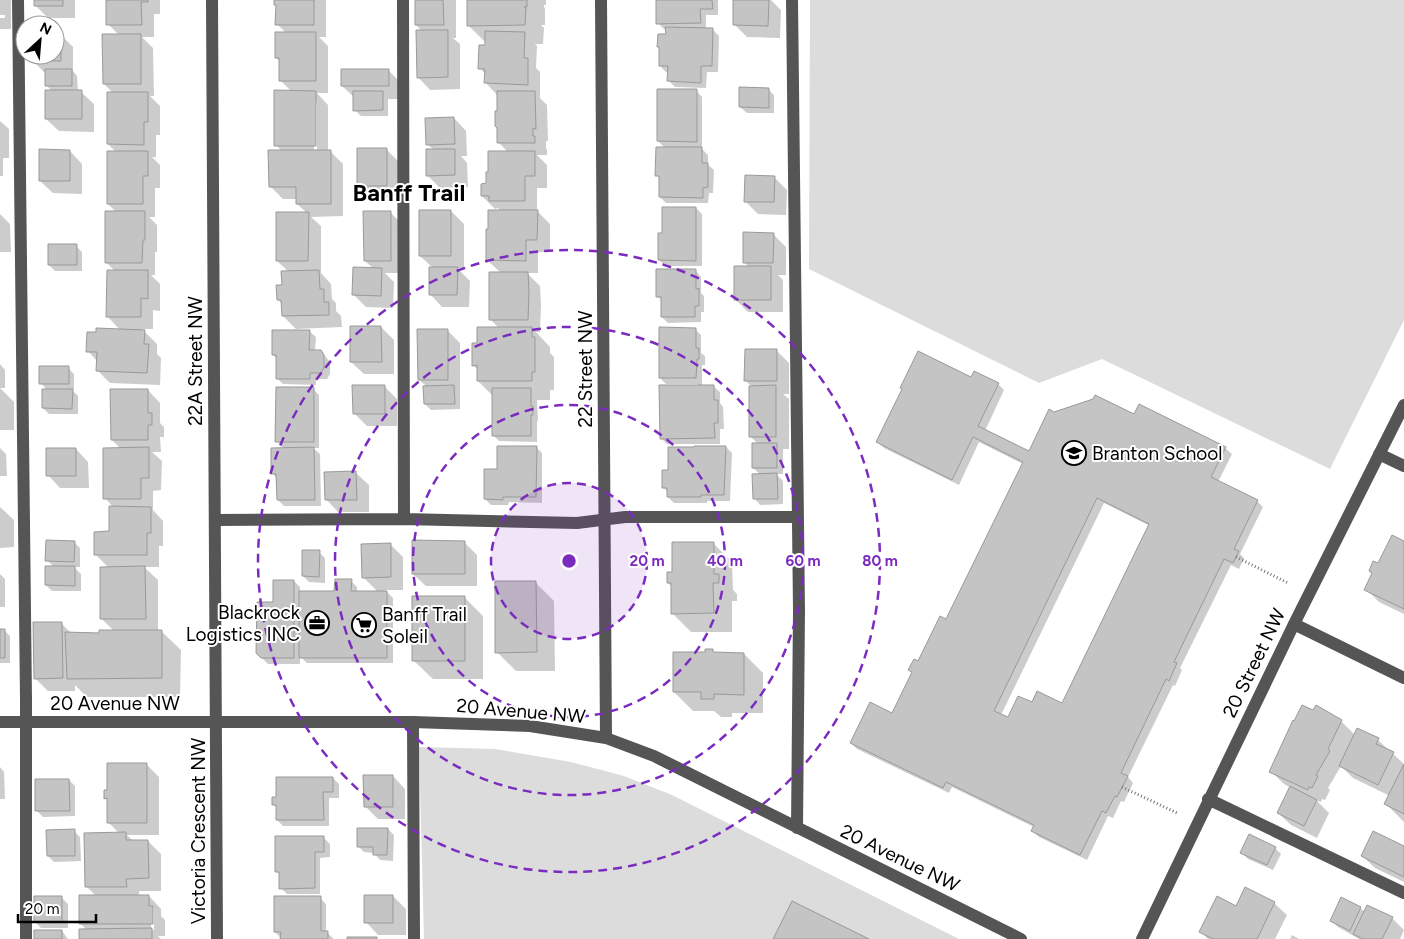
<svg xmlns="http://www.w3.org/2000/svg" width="1404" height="939" font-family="Figtree,sans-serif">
<rect width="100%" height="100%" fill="#fff"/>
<path fill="#dcdcdc" d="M810 0H1404V320L1330 469 1102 359 1039 383 809 269Z
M419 747 495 749 571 762 624 776 672 795 959 939H424Z"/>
<path fill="#0003" fill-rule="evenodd" d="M0 0H11V29H0V18H5V15H0Z
M35 0H75V18H48L35 5Z
M108 0H160V14H154V37H142L153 48 154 96H150L160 106V135H156V157H152L160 165V188H155V217H149L157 225V252H155V275H151L160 284V311L153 310V329H142L157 344V354L161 358 160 385 110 383 97 370V361L88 351 121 331 107 316 115 271 106 262 116 212 108 204 117 153 108 144 113 93 104 84 119 35 108 24Z
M275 0H326V37H319L328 46V93H317L328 105V151H330L343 164V216L311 217 321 226V273L331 284 332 299 336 303V311L341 316 342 327 296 329 283 316V304L278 300 289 272 277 261 307 213 297 204V199H283L270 186 282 151 276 145 292 92 281 81V62L276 58 286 33 277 24V6L275 5ZM314 103H317V152H314Z
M416 0H456V38H453L460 44V89L430 90 418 77 423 32 416 25Z
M468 0H546V5H544V7L545 9V25H541L544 28 543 44H535L537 46 536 68 540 72V98L547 105 548 141H546V148L547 150V155H537L547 165V188H537V211L550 224V252H538V273H527L540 286 541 305 540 332H536L550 347V353L554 357V390H550V400H537L538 421H537V442L499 441 493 435V396L478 381V370L473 365 478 344 499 328 490 319 501 273 487 260 501 211 498 208 495 209 482 196 487 185 508 152 498 142V96L486 83V75L480 68 486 43 468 25Z
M657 0H718V15H706V29L713 30 719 36 718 72H707L706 88 675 87 668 80 669 72H666L660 66 667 36V29H664L658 23Z
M735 0H771L781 10 780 38 747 37 734 24Z
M55 34H60L73 47V71L77 76 78 92H81L94 104V132L59 131 46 119 53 92 47 86 46 74 33 61V55H55Z
M388 70 401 83V99H388V116H361L355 110V98L342 86Z
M768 89 774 95V113H747L740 107Z
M696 90 702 97V149L708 155V165L714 170 713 193H709L708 203H666L660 197V179L657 175 665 148 658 141Z
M454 118 466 131 467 156H461L467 163 468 187 440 188 427 175 434 150 427 144Z
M0 121 9 129V158H3V176H0Z
M386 149 399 162V198H371L358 186Z
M70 151 82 164V194L53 193 40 181Z
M774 177 787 190 786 215 758 214 745 201Z
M696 208 702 214V266H665L659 260 663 234Z
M451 211 464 224V268H457L470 281 469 307H442L430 294 433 268 420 256Z
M390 212 403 225V273H385L394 282 393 308 366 307 353 294 374 269 365 261Z
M0 214 10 224 11 252H0Z
M773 234 786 247V275H778L783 280V312H748L735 299 749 267 744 262Z
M76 246 82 252V271H55L49 265Z
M695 270 701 277V293L704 296V312H701V322L668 323 662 317V301L658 296Z
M381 327 394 340V374H364L351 362Z
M695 329 701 335V353L705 356V365H702V386H713L720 392V403L723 407 724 429H720V444H667L661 438 698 386V384H666L660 378Z
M447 330 460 343V409L431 410 425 404V385L419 380Z
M309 331 316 337 315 351H321L330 362V374L327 379H316V385L283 384 277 378V359L273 355Z
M776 350 789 363V394H783L789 399V449H783V474H776L783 481V504L760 505 754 498 761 475 753 468 758 444 751 437V386L746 381Z
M0 364 5 370V388H0Z
M68 368 74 374V389H71L78 396V414H49L43 408 47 390 41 383Z
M972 379 998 384 1004 390 985 431 1030 453 1054 413 1135 416 1225 448 1232 454 1218 482 1257 501 1263 507 1240 554 1244 558 1239 569 1231 565 1180 668 1182 670 1175 686 1173 685 1128 777 1133 783 1124 802 1121 801 1113 818 1108 816 1087 860 1039 837 1032 831 1034 827 952 787 949 793 857 749 851 743 893 714 913 673 910 670 918 662 947 621 1023 464 979 442 959 485 884 448 878 442ZM1104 503 1150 526 1063 705 1032 704 1008 719 1001 715Z
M384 386 397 399V426H367L354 413Z
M0 388 14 402V430H0Z
M313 389 319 395V448H313L320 454 321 506H284L278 500V479L273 474 284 449 277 441Z
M148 390 160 403V423L164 427V437H160L161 452H152L162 461 161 490 153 491V510L163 521V546H159V567H144L158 580V631L162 632 181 650 180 697H87L75 685V691H48L35 678 61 623 72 634H100L114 631 102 619 109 568 95 554 110 533 114 508 105 498 121 449 112 440Z
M536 447 542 453V503L509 502 508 505H491L485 499 498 470Z
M726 447 732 453 730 501H707V503H674L668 497V492L663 487 669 471Z
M0 448 6 454 7 476H0Z
M76 449 88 462 89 488H60L48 475Z
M356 473 369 485V512H338L326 499Z
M0 507 14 520V547L0 548Z
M74 542 80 548V567H74L81 574V591H52L46 585 54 567 47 560Z
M464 542 477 555V586H426L413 574Z
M1404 542V614L1379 602 1366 589Z
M713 543 732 562 733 590 737 594V601H732V632H691L672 613V587L668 583 673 574Z
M390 544 403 557V590H385L393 598V663H307L300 656V664H268L257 653 274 604 294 581 300 587V593H336L351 581 357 587V592H378L363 577Z
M319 552 325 558V583L309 582 303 576Z
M0 574 5 579V607H0Z
M535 582 554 601 555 671H516L497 652Z
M464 597 483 616V679H433L414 661Z
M0 630H4L10 636V663H0Z
M712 650 716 654H744L763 673V713H732V717H721L714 711H693L674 692 706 653Z
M1341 721 1355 735 1358 729 1378 740 1404 764V822L1386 804 1390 796 1353 778 1341 766 1328 788 1330 790 1325 800 1322 799 1321 802 1316 800 1329 813 1317 838 1291 825 1278 813 1291 788 1284 784 1271 771Z
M146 764 159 777V835H127L134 842 148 841 161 854V891H139V896H149L161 909V916L165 920V936H158L161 939H80L87 930 81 924 96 896 86 886 119 833 109 823 108 801 105 798ZM151 906 154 908V930H151Z
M0 767 4 772 5 799H0Z
M393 776 405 789V819H378L365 806Z
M333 778 339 784V798H329V826H283L277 820V808L274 805Z
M69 780 75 786V816L43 817 37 811Z
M388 829 394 835 393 861 380 860 374 853 364 852 358 846Z
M74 831 80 837 81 861 54 862 48 856Z
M324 838 330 844V857L320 858V894H287L281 888V875L276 871Z
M1275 848 1281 854 1273 870 1248 859 1241 852Z
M1404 848V882L1375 868 1362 856Z
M393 896 406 909V935H378L366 922Z
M62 898 68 904V928H41L35 922Z
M320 898 326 904V932L334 939H282L275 932Z
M1274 903 1287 915 1275 939H1208L1201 932Z
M1360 908 1365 912 1392 918 1404 930 1400 939H1359L1338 927 1332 921Z
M62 931 68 939H35Z
M1292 935 1299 939H1290Z"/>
<path fill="#c4c4c4" stroke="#999" fill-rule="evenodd" d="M34 0H63V6H34Z
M106 0H148V2H141L142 25H106Z
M274 0H314V25H275L276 5H274Z
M415 0H443L444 25H415Z
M467 0H527V7H524L526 8 525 25 467 26Z
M656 0H712L713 9H700L701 23 656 24Z
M733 0H769L768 26 733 25Z
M665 27 713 28 712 66H701V83L667 81 668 66H659V47H657L658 34H666Z
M416 30H448V77L417 78Z
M485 31 525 32 524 58H528V85L484 83 485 69H478L479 45H485Z
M275 32H316V81H279V58H275Z
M55 33H61V61H32V55H55Z
M102 34H141V84H103Z
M45 69H72V86H45Z
M341 69H389V86H341Z
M739 87 769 88V108L739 107Z
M657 89H697V142L657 141Z
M45 90H82V119H45Z
M274 90 316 91V146H274Z
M353 91H383V110L353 111Z
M497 91H535L536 129 533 128V136H535V143H497V128L495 126V111H497Z
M107 92H148V122H144V145L107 144Z
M454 117 455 144 426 145 425 118Z
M656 147H702V163H708V187L703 188V198L659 197V176H655Z
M357 148H387V186H357Z
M39 149 70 150V181H39Z
M426 149H455V175L426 176Z
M268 150H331V204H296V187H269Z
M107 151H148V176H143V204H107Z
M488 151H535V176H525V201H489V196H481V184L486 183V172H488Z
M745 175 775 176 774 202H744Z
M662 207H696V261L658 260V233H662Z
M419 210H451V256H419Z
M488 210H538L537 240H526V261L486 260V229H488Z
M105 211H145V240H143L142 263H105Z
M363 211H391V261H364Z
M276 212H309L308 261H276Z
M743 232 774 233 773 263H743Z
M48 244H77V265H48Z
M734 266H771V300H734Z
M353 267 382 268 381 296 352 295Z
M429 267H458L457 295H429Z
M656 269H696V289L699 288V306H695V317H661V297H656Z
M107 270H148V299L141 298V317H106Z
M319 270 320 289H324V302H329V315L282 316 281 300H277L276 285H282L281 271Z
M489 272H528L529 292 528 320H489Z
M350 326H381L382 362H350Z
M477 327H532V337H535V372H532V381H477V365L472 366V343H477Z
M659 327 696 328V348H699V359H697L696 378H659Z
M96 328 145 330 144 344H149L147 373 96 371 97 352H86L87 332H96Z
M417 329H448V380H418Z
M272 330H310L309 350H321L324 355V368L321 373H310V379H276V355H272Z
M745 349H777V381H744Z
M918 351 971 377 974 371 999 383 978 426 1029 451 1049 409 1054 412 1093 399 1095 395 1134 414 1139 404 1226 447 1211 477 1258 500 1234 549 1239 551 1233 563 1224 559 1174 662 1177 663 1169 681 1166 679 1121 773 1128 776 1117 797 1115 796 1106 813 1102 811 1080 855 1031 831 1034 825 946 782 943 788 850 743 870 702 892 713 912 672 908 670 914 659 918 661 940 616 946 619 1023 462 973 437 952 480 876 442 902 389 900 388ZM1097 498 1149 524 1062 703 1037 691 1032 702 1018 696 1008 717 994 711Z
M39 366H69V384H39Z
M352 385H385V414H353Z
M454 385 455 404H424L423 386Z
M659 385H714V400H718V423H714L715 438 660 439Z
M776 385V437H749V386Z
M276 387H314V442H275Z
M492 388H531V406H533V415H531V436H492Z
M42 389H73L72 409 42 408Z
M110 389H148V413H152V425H148V440H111Z
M752 443H777V468H752Z
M497 446H537L536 497H503V500L484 499V469H497Z
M694 446H726L724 495H701V497H667V488H662V470H668V447H694Z
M149 447V478H141V499H103V448Z
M314 447 315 500H277L276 474H271V448Z
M46 448H76V476H46Z
M356 471 357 500H325L324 472Z
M777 473 778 499H753L752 474Z
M109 506 151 507V533H147V555H94V532L109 531Z
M1392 535 1404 541V609L1364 590 1372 573 1369 571 1373 561 1378 563Z
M46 540 75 541 74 562 45 561Z
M412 540 465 541V574H412Z
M672 542H714V574H719V583H713L714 613 671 614V583H667V572H672Z
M391 543V577L362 578 361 544Z
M302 550H320L319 577 302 576Z
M45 566H75V586L45 585Z
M145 566 146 619H100V567Z
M335 579H352L351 591H387V658H299V591H334Z
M273 580H294V658H261L256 653 257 602H273Z
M495 581H536L537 652 495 653Z
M412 596H465V661H412Z
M33 622H62L63 678 34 679Z
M0 629H5V658H0Z
M99 630H162V678L67 679 65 632 99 633Z
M705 649H713V652L744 653V695L714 694V699H701V692H673V652H705Z
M1302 705 1313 710 1316 705 1342 720 1328 749 1330 751 1316 775 1318 776 1312 788 1309 787 1308 790 1269 772 1293 720 1294 721Z
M1357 728 1379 738 1376 744 1394 752 1378 785 1339 766Z
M107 763H147V823H107V798L104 799V790H107Z
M1404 764V814L1384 804Z
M363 775H393V807H364Z
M276 777H333V792H323L324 820H276V805H272V797H276Z
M35 779H69L70 811H35Z
M1290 786 1317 800 1304 826 1277 813Z
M357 828H388L387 855H373V847H357Z
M75 829V856H47L46 830Z
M1373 831 1404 846V877L1361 856Z
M126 832V840H148L149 878 126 879 127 887H85L84 833Z
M1249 834 1276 847 1267 865 1240 853Z
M275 836H324V852H315V888L279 889V872H275Z
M1245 887 1275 902 1257 939H1213L1199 932 1217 896 1236 906Z
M79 895H149V906H153V924H79Z
M364 895H393V923H364Z
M34 896H62V922H34Z
M274 896H321V931H328V939H280L281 932H274Z
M1341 897 1361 907 1350 931 1330 921Z
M792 901 869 939H773Z
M1367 905 1393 917 1382 939H1363L1353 934Z
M152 928V939H79V929Z
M34 930H62V939H34Z
M347 937H377V939H347Z"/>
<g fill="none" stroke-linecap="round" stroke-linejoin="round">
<path stroke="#777" stroke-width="3" stroke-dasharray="1 2.5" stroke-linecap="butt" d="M1236 557 1288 583
M1122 787 1177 813"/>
<path stroke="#555" stroke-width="12" d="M18 0 26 699V939
M212 0 217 939
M403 0 404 519
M601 0 606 738
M792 0 799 610 797 828
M1379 454 1404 466
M215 520 404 519 577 523 625 517H798
M1294 624 1404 678
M0 722H413L530 726 606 738 654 756 1021 939
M413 722 414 939
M1208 799 1404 893
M1142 939 1294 624 1404 405"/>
</g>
<circle cx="569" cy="561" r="78" fill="#7b2cbf" fill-opacity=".12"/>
<g fill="none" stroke="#7b2cbf" stroke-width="2.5" stroke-dasharray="9 6">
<circle cx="569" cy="561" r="78"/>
<circle cx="569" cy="561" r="156"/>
<circle cx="569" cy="561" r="234"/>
<circle cx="569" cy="561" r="311"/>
</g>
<defs>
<symbol id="school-ring" viewBox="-11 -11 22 22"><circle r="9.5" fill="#fff" stroke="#000" stroke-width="1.5"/><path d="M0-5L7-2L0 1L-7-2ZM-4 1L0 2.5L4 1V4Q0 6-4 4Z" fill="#000"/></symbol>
<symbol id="office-ring" viewBox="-11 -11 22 22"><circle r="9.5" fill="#fff" stroke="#000" stroke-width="1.5"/><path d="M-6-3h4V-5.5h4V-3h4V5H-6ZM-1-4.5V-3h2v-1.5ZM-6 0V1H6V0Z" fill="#000"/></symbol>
<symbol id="supermarket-ring" viewBox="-11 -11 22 22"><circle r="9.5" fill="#fff" stroke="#000" stroke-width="1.5"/><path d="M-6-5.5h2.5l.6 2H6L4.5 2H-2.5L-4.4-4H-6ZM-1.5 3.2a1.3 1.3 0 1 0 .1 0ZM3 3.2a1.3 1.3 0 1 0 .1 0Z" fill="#000"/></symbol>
</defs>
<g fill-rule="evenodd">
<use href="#school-ring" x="1060" y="439" width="28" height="28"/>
<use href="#office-ring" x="303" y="609" width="28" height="28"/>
<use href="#supermarket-ring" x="350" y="611" width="28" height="28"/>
</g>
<g text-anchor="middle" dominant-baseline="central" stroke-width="4" stroke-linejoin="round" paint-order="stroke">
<g font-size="19" fill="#000" stroke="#fff">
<text transform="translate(195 361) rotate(-90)">22A Street NW</text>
<text transform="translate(585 369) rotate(-90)">22 Street NW</text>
<text transform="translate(1254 663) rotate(-64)">20 Street NW</text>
<text x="115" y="703">20 Avenue NW</text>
<text transform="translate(521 711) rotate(5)">20 Avenue NW</text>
<text transform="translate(198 831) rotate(-90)">Victoria Crescent NW</text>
<text transform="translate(900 858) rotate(26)">20 Avenue NW</text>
</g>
<g font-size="19" fill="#000" stroke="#fff" text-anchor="start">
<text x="1092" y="453">Branton School</text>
<text x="300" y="612" text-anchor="end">Blackrock<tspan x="300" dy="22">Logistics INC</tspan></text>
<text x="382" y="614">Banff Trail<tspan x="382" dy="22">Soleil</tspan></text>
</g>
<g font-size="24" font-weight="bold" fill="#000" stroke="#fff">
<text x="409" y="192">Banff Trail</text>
</g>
</g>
<circle cx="569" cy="561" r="8" fill="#7b2cbf" stroke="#fff" stroke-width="2.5"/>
<g font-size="15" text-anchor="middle" font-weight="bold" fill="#7b2cbf" stroke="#fff" stroke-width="4" stroke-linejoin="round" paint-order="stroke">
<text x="647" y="566">20 m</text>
<text x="725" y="566">40 m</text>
<text x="803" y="566">60 m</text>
<text x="880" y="566">80 m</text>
</g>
<g transform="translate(40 40) rotate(26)"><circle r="24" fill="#ffffff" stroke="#999999"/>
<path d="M0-4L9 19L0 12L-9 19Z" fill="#000000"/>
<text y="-8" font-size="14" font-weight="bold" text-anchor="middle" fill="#000000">N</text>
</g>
<path d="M18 914v8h78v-8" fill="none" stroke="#000000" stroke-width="2.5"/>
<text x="25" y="914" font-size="15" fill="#000000" stroke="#ffffff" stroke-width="4" paint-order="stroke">20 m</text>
</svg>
